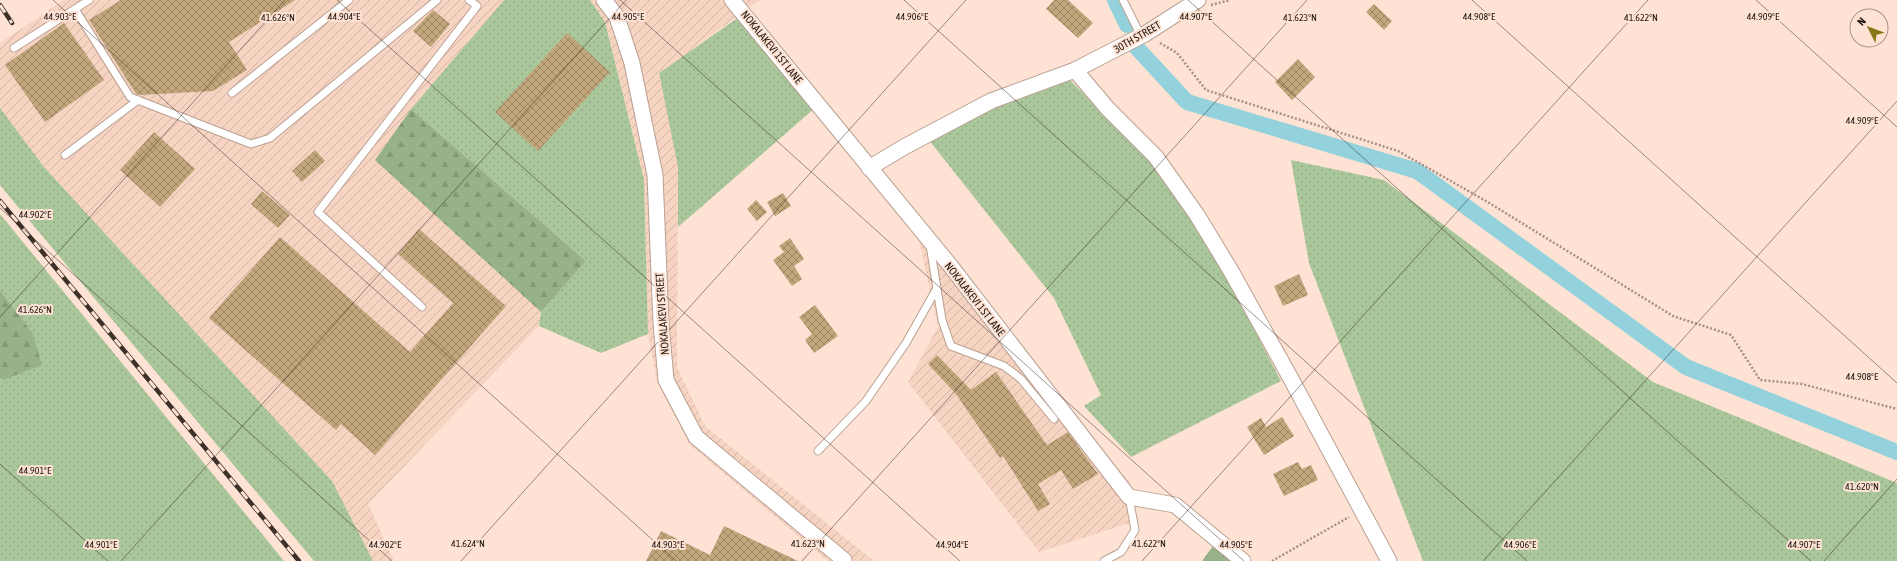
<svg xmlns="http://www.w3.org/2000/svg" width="1897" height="561" font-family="'Asap Condensed',sans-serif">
<defs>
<pattern id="industrial-furrows" width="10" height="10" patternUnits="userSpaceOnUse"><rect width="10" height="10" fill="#f7d4c2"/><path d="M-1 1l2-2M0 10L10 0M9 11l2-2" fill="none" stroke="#d3b5a6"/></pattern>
<pattern id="grass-dots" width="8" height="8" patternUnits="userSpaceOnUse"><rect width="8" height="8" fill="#aac69b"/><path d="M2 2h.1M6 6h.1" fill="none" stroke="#92a984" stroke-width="1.8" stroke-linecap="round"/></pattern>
<pattern id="forest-firs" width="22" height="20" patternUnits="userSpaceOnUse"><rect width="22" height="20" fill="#97b288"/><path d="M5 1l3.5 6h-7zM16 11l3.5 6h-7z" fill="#829874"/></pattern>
<pattern id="building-cross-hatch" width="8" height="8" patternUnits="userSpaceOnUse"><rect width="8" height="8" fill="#c2a67c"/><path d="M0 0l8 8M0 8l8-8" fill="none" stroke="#9d8664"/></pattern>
</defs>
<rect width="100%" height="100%" fill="#fee3d4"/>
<path fill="url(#industrial-furrows)" d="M64 0H504L411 109 375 160 541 312 539 326 368 504 394 561H373L332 481 44 167 0 108V43Z
M590 0H760L659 73 678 167 677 367 705 426 874 561H828L690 445 657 382 648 334 644 180 605 22Z
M919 239 955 272 1130 483V523L1039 552 908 382 938 327Z"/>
<path fill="url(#grass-dots)" d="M504 0H590L605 22 644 180 648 334 601 353 539 326 541 312 586 261 411 109Z
M739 17 814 109 678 227V167L659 73Z
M1070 80 1154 164 1226 275 1281 381 1131 457 1084 406 1101 395 1054 298 928 139 996 100Z
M0 108 44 167 332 481 373 561H314L8 195 0 185Z
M1291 160 1384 180 1653 382 1897 483V561H1423L1309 263Z
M0 214 284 561H0V378L3 380 32 332 0 290Z"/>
<path fill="url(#forest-firs)" d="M411 109 586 261 541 312 375 160Z
M0 290 32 332 42 365 3 380 0 378Z
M1213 546 1234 561H1202Z"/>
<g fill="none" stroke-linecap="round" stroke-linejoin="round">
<path stroke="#93d2dc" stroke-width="16" d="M1115 0 1127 25
M1137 48 1187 102 1417 171 1686 367 1897 452"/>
</g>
<path fill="url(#building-cross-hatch)" d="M121 0H295L229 42 247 70 213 91 139 95 136 94 89 20Z
M1054 0H1068L1093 23 1078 38 1046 9Z
M1374 4 1392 21 1384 30 1366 12Z
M433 10 450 24 431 47 413 31Z
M64 23 104 80 45 122 5 65Z
M567 33 610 72 538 151 495 112Z
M1298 59 1315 77 1292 100 1275 82Z
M154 132 195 169 160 207 120 170Z
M315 150 325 161 302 182 292 171Z
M262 191 290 215 278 228 251 204Z
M783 193 791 206 775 216 767 202Z
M756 200 767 212 757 221 747 209Z
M419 229 506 306 375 455 341 424 336 430 209 318 280 237 410 352 453 303 398 254Z
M790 238 804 259 794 266 802 279 792 286 773 260 784 252 779 246Z
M1299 274 1308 295 1283 306 1274 286Z
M815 305 838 336 814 353 805 340 812 334 799 317Z
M937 355 971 390 996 372 1047 445 1068 432 1098 474 1073 489 1061 470 1038 484 1050 504 1038 511 1003 456 1000 458 956 394 928 364Z
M1282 417 1294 436 1264 455 1247 427 1261 418 1266 427Z
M1298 462 1302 469 1311 465 1318 480 1284 496 1273 474Z
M724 526 798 561H646L661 531 710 555Z"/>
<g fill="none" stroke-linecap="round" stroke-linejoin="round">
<defs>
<path id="service" d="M1123 0 1141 36
M75 9 130 97 251 144 270 138 437 0
M14 48 89 0
M232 93 349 0
M65 155 138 100
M930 245 942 320 951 346 1004 366 1021 379 1054 419
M422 307 318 212 477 6 469 0
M818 451 866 401 906 343 937 288
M1104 561 1121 552 1135 530 1129 497"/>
<path id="minor" d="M604 0 617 17 632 63 655 175 661 323 666 380 696 437 844 560
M732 0 949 264 1129 497 1175 505 1243 561
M1075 70 1108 109 1156 157 1197 215 1231 271 1290 377 1389 561
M869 168 904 147 991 101 1075 70 1145 34 1198 0"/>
</defs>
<use href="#service" stroke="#baa093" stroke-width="9"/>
<use href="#minor" stroke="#baa093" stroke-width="17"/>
<path stroke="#a49085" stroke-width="2.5" stroke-dasharray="2 2" stroke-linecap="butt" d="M1211 5 1230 0
M1160 43 1177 53 1206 90 1398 151 1486 201 1673 316 1731 335 1760 380 1802 384 1897 409
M1272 561 1349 517"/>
<use href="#service" stroke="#fff" stroke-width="7"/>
<use href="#minor" stroke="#fff" stroke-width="15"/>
<defs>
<path id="rail" d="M0 5 12 23
M0 201 299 561"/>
</defs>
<use href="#rail" stroke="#3d312a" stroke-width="4.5"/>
<use href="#rail" stroke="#fee3d4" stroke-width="3" stroke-dasharray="9" stroke-linecap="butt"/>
</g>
<path fill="none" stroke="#211712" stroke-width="1" stroke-opacity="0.45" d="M53 0 676 561M337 0 960 561M620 0 1244 561M904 0 1527 561M1188 0 1811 561M1472 0 1897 383M1756 0 1897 127M0 208 392 561M0 317 285 0M0 464 108 561M121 561 626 0M461 561 966 0M802 561 1307 0M1142 561 1648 0M1483 561 1897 101M1824 561 1897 479"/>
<g text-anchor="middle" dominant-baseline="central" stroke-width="4" stroke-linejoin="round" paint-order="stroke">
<g font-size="11" fill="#211712" stroke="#fee3d4">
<text transform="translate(1137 37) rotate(-30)">30TH STREET</text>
<text transform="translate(772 47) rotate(51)">NOKALAKEVI 1ST LANE</text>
<text transform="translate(975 299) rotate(52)">NOKALAKEVI 1ST LANE</text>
<text transform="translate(662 314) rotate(-94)">NOKALAKEVI STREET</text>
</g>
</g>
<g font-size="10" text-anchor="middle" fill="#211712" stroke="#fee3d4" stroke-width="4" stroke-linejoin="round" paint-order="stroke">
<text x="60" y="20">44.903°E</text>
<text x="344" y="20">44.904°E</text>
<text x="628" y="20">44.905°E</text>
<text x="912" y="20">44.906°E</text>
<text x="1196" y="20">44.907°E</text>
<text x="1479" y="20">44.908°E</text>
<text x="1763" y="20">44.909°E</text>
<text x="278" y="21">41.626°N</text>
<text x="1300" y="21">41.623°N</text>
<text x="1641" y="21">41.622°N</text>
<text x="1862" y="124">44.909°E</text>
<text x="35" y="218">44.902°E</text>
<text x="35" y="313">41.626°N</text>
<text x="1862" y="380">44.908°E</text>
<text x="35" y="474">44.901°E</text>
<text x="1862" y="490">41.620°N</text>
<text x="468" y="547">41.624°N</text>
<text x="808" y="547">41.623°N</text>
<text x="1149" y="547">41.622°N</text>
<text x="101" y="548">44.901°E</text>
<text x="385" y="548">44.902°E</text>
<text x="668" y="548">44.903°E</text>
<text x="952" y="548">44.904°E</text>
<text x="1236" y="548">44.905°E</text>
<text x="1520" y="548">44.906°E</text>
<text x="1804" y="548">44.907°E</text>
</g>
<g transform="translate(1869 28) rotate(312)"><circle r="19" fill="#fee3d4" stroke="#a69186"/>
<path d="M0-3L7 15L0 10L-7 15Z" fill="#8a7519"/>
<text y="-6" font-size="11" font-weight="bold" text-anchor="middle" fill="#211712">N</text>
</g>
</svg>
